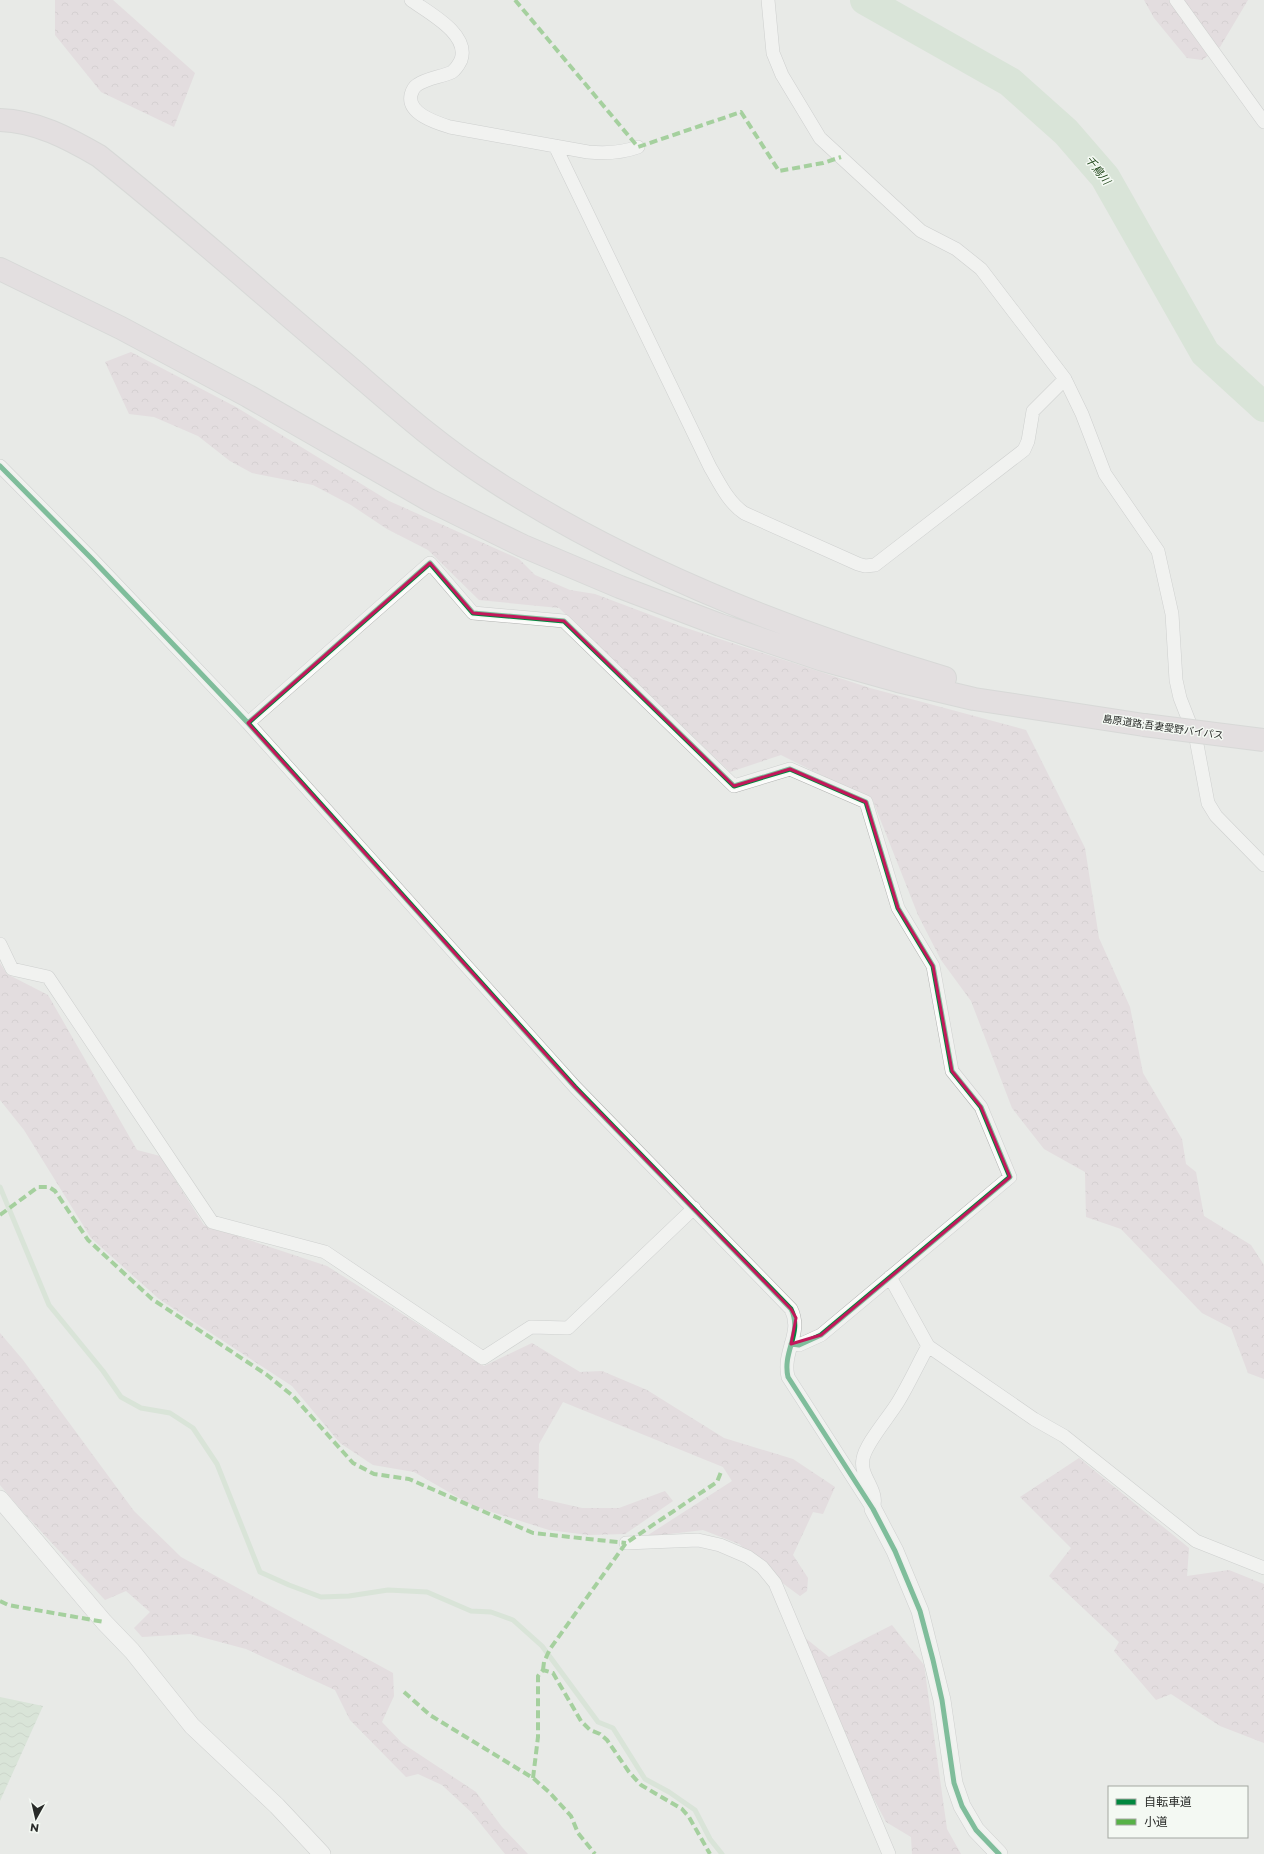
<svg xmlns="http://www.w3.org/2000/svg" width="1264" height="1854" font-family="Montserrat,'Noto Sans JP',sans-serif">
<defs>
<pattern id="forest-crowns" width="20" height="18" patternUnits="userSpaceOnUse"><rect width="20" height="18" fill="#deced4"/><path d="M2 6a3 3 0 1 1 6 0M12 15a3 3 0 1 1 6 0" fill="none" stroke="#beb1b6"/></pattern>
<pattern id="water-waves" width="16" height="10" patternUnits="userSpaceOnUse"><rect width="16" height="10" fill="#c8ddc5"/><path d="M0 5q4-4 8 0t8 0" fill="none" stroke="#acbea9"/></pattern>
</defs>
<rect width="100%" height="100%" fill="#e8eae7"/>
<path fill="url(#forest-crowns)" d="M55 0H113L195 73 174 127 101 92 55 35Z
M1144 0H1248L1220 47 1202 60 1187 58 1154 18Z
M131 352 236 407 389 501 519 559 535 575 570 590 595 594 680 626 870 688 1026 730 1085 848 1099 938 1130 1007 1143 1073 1182 1139 1186 1164 1196 1172 1204 1216 1251 1245 1264 1265V1379L1248 1373 1231 1328 1202 1313 1121 1229 1086 1217 1085 1172 1044 1149 1012 1108 971 1001 941 960 918 915 873 801 781 755 730 772 559 608 479 600 428 550 387 529 351 505 313 485 252 473 230 461 198 436 154 417 129 414 105 362Z
M0 963 7 974 48 995 137 1150 160 1156 204 1225 327 1266 484 1366 532 1343 580 1372 602 1371 647 1390 724 1438 793 1459 835 1487 823 1514 813 1512 793 1555 808 1578 807 1591 800 1596 777 1579 739 1544 703 1530 645 1537 732 1481 723 1467 563 1402 539 1444 538 1498 582 1508H619L665 1491 673 1501 625 1534 588 1535 549 1530 473 1506 414 1472 373 1465 340 1443 292 1386 159 1299 91 1238 24 1130 0 1100Z
M0 1333 23 1360 134 1511 181 1557 393 1673 394 1696 382 1722 402 1743 476 1792 502 1827 528 1854H505L471 1812 442 1785 418 1774 406 1777 350 1720 335 1690 246 1649 190 1634 142 1637 134 1628 150 1612 126 1591 105 1600 22 1511 0 1485Z
M1079 1458 1189 1548 1187 1576 1229 1570 1264 1584V1743L1220 1726 1171 1694 1156 1700 1114 1651 1119 1642 1049 1576 1071 1548 1020 1497Z
M892 1625 924 1665 947 1829 961 1854H912L911 1837 886 1822 842 1738 804 1637 829 1657Z"/>
<path fill="url(#water-waves)" d="M0 1697 43 1706 0 1801Z"/>
<g fill="none" stroke-linecap="round" stroke-linejoin="round">
<path stroke="#c8ddc5" stroke-width="5" d="M0 1187 49 1305 103 1371 121 1397 141 1408 170 1413 193 1428 217 1464 260 1572 289 1585 321 1597 349 1596 388 1590 427 1592 471 1611 491 1612 513 1620 542 1646 598 1722 613 1728 645 1779 669 1792 695 1810 710 1839 722 1854"/>
<path stroke="#c8ddc5" stroke-width="30" d="M865 0 1010 82 1066 132 1105 177 1205 353 1264 407"/>
<defs>
<path id="minor" d="M411 0C429 13 470 34 461 60 459 64 456 69 452 72 441 77 427 78 417 85 414 87 412 91 411 95 407 114 437 123 450 127L588 152C607 154 621 153 638 147
M768 0 773 53 782 75 820 138 921 231 956 249 981 269 1065 379 1082 414 1105 474 1158 551 1172 614 1176 680 1180 698 1196 739 1208 803 1216 816 1264 865
M1176 0 1264 122
M555 146 710 467C720 484 728 502 744 513L858 564 865 566 875 565 1024 450 1028 441 1033 411 1065 379
M0 466 92 559 248 723 575 1087 791 1309C803 1333 782 1351 788 1377L873 1509
M248 723 430 563 473 613 564 621 734 786 790 769 866 802 898 908 933 966 952 1071 981 1107 1010 1177 821 1335 799 1345 791 1344
M0 944 12 969 48 977 212 1222 325 1252 483 1358 531 1327 568 1328 694 1208
M890 1277 928 1346 1034 1419 1064 1436 1196 1541 1264 1568
M873 1509C880 1490 859 1477 863 1459 865 1444 889 1417 898 1402 909 1384 918 1364 928 1346
M626 1543 698 1540 720 1545 748 1557 762 1567 775 1583 889 1854"/>
<path id="tertiary" d="M0 1499 104 1622 132 1651 192 1726 277 1806 322 1854
M873 1509 895 1551 920 1611 942 1700 954 1783 962 1806 976 1830 999 1854"/>
<path id="motorway" d="M0 120C36 121 68 138 99 156 182 222 261 293 342 361 389 401 436 444 488 477 625 567 788 631 945 678
M0 269 121 328 248 396 429 500 523 546 620 587 720 625 823 660 898 681 974 699 1144 725"/>
</defs>
<use href="#minor" stroke="#b0b2b0" stroke-width="14"/>
<use href="#tertiary" stroke="#b0b2b0" stroke-width="18"/>
<use href="#motorway" stroke="#c4c5c3" stroke-width="24"/>
<use href="#minor" stroke="#fcfcfb" stroke-width="13"/>
<use href="#tertiary" stroke="#fcfcfb" stroke-width="17"/>
<use href="#motorway" stroke="#ded2d8" stroke-width="22"/>
<defs>
<path id="motorway-bridge" d="M1144 725 1264 740"/>
</defs>
<use href="#motorway-bridge" stroke="#c4c5c3" stroke-width="24" stroke-linecap="butt"/>
<use href="#motorway-bridge" stroke="#ded2d8" stroke-width="22"/>
<path stroke="#56b246" stroke-width="4" stroke-dasharray="8 4" stroke-linecap="butt" d="M515 0 638 147 741 112 779 171 823 163 841 157
M0 1215 38 1187H49L55 1191 88 1240 152 1299 267 1375 293 1396 353 1463 374 1474 409 1479 533 1533 626 1543
M0 1601 8 1605 104 1622
M543 1670 544 1662 550 1649 626 1543 717 1482 721 1472
M404 1692 430 1715 533 1778 550 1793 571 1816 578 1833 595 1854
M533 1778 538 1737V1676L543 1670 553 1673 581 1721 590 1730 600 1734 607 1740 629 1772 641 1785 682 1809 689 1817 710 1854"/>
<defs>
<path id="cycleway" d="M0 466 92 559 248 723 575 1087 791 1309C803 1333 782 1351 788 1377L873 1509 895 1551 920 1611 933 1660 942 1700 954 1783 962 1806 976 1830 999 1854
M248 723 430 563 473 613 564 621 734 786 790 769 866 802 898 908 933 966 952 1071 981 1107 1010 1177 821 1335 799 1345 791 1344"/>
</defs>
<use href="#cycleway" stroke="#f4f9f3" stroke-width="8"/>
<use href="#cycleway" stroke="#00873e" stroke-width="5"/>
</g>
<path d="M0 0H1264V1854H0ZM430 563 473 613 564 621 734 786 790 769 866 802 898 908 933 966 952 1071 981 1107 1010 1177 821 1335 791 1344 796 1318 791 1309 575 1087 248 723Z" fill="#e8eae7" fill-opacity=".55" fill-rule="evenodd"/>
<path fill="none" stroke="#c2185b" stroke-width="3" stroke-linejoin="round" d="M430 563 473 613 564 621 734 786 790 769 866 802 898 908 933 966 952 1071 981 1107 1010 1177 821 1335 791 1344 796 1318 791 1309 575 1087 248 723Z"/>
<g text-anchor="middle" dominant-baseline="central" stroke-width="3" stroke-linejoin="round" paint-order="stroke">
<g font-size="10" fill="#292b29" stroke="#f4f9f3">
<text transform="translate(1163 727) rotate(8)">島原道路;吾妻愛野バイパス</text>
</g>
<g font-size="11" font-style="italic" fill="#163e10" stroke="#f4f9f3">
<text transform="translate(1098 170) rotate(52)">千鳥川</text>
</g>
</g>
<rect x="1108" y="1786" width="140" height="52" fill="#f4f9f3" stroke="#a3a7a2"/>
<rect x="1116" y="1799" width="20" height="6" fill="#00873e" stroke="#a3a7a2"/>
<text x="1144" y="1806" font-size="12" fill="#292b29">自転車道</text>
<rect x="1116" y="1819" width="20" height="6" fill="#56b246" stroke="#a3a7a2"/>
<text x="1144" y="1826" font-size="12" fill="#292b29">小道</text>
<g transform="translate(36 1818) rotate(188)" stroke="#f4f9f3" stroke-width="3" paint-order="stroke">
<path d="M0-3L7 15L0 10L-7 15Z" fill="#292b29"/>
<text y="-6" font-size="11" font-weight="bold" text-anchor="middle" fill="#292b29">N</text>
</g>
</svg>
